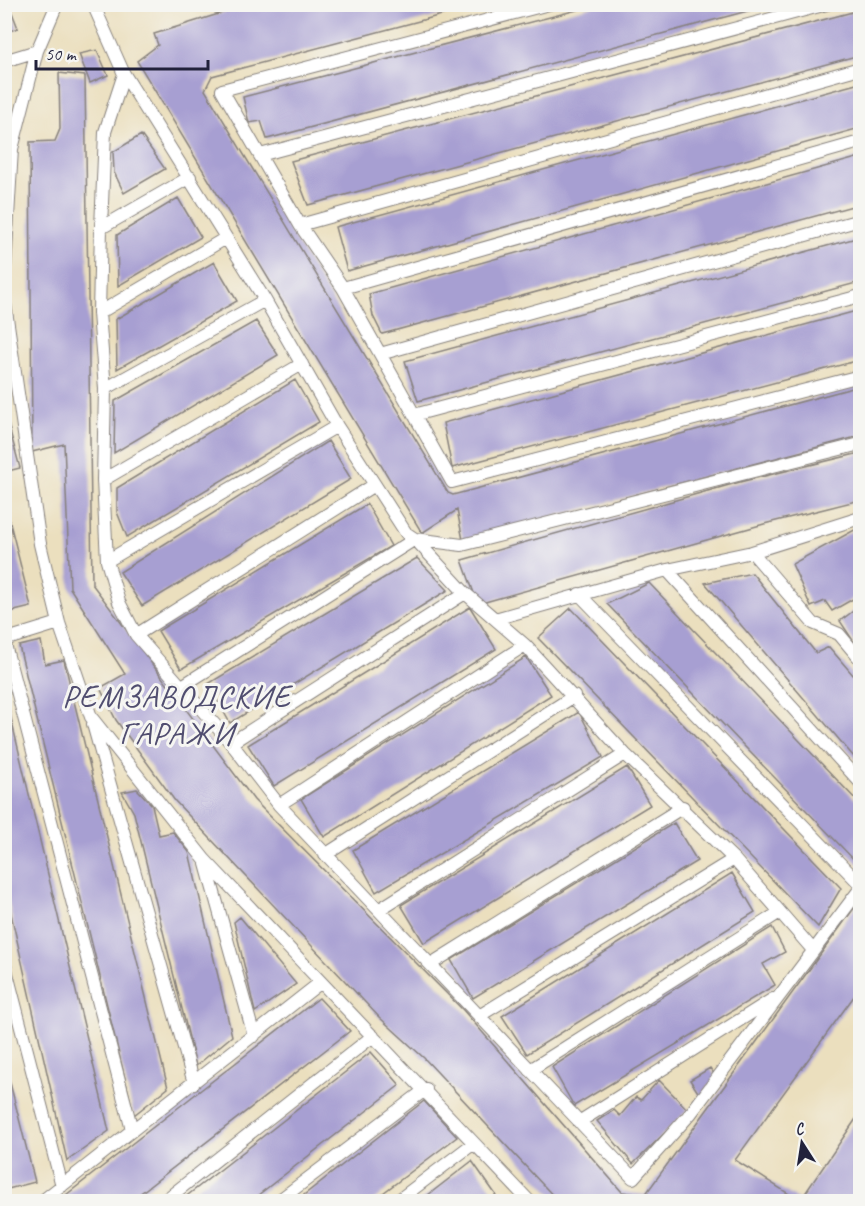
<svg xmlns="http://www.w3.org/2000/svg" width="865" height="1206" font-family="Caveat,sans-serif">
<rect width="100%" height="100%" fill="#f6f6f2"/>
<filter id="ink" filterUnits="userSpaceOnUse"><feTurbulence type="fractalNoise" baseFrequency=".0167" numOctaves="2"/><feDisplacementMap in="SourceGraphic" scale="12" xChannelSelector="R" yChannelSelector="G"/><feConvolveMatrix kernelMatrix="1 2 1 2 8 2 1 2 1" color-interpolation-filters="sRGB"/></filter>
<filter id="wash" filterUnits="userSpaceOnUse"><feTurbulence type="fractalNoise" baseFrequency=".008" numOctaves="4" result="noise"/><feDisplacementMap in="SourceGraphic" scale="24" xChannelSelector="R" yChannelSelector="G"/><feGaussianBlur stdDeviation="1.35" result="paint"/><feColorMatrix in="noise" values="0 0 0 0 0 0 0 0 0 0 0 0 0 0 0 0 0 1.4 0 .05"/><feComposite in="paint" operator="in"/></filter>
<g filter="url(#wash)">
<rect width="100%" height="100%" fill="#ebdfbe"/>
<g id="blocks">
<path fill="#a79fd2" d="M251 4H483L212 76 205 90 448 493 453 495 860 386V436L463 540 457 510 422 533 137 61 158 45 154 34Z
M600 4 770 5 267 139 261 121 249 123 243 97Z
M11 10 18 28 4 33V12Z
M860 10V55L308 205 291 161Z
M97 50 108 75 90 83 79 54Z
M59 73 85 76 92 584 254 800 463 1010 622 1192 645 1195 860 900V988L735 1160 800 1201 860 1113V1202H559L424 1058 379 1017 175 801 116 720 100 688 125 674 70 588 64 444 32 452 30 142 55 141 60 129Z
M860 83V128L347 271 335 227Z
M141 135 165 169 124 193 114 172 113 152Z
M860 157V204L382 334 373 316 369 294Z
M178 198 201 237 118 286 117 235Z
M860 237V282L418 401 405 361Z
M214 262 237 301 117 369 116 319Z
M860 310V360L452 468 443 423Z
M256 321 278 355 114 453 115 401Z
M295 380 319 422 127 537 117 512V488Z
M4 409 20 468 4 472Z
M328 441 351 479 142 606 120 572Z
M860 453V500L764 524 478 604 462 560 740 482Z
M5 503 31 607 10 612 5 590Z
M367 504 391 546 181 669 158 631Z
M860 527V595L832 611 825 601 811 607 792 564Z
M417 558 448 590 230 723 208 684Z
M752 573 816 653 829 647 860 683V764L705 583Z
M649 583 860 804V866L607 604Z
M860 606V651L840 621Z
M470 607 496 649 274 786 248 745Z
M571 608 841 888 818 927 538 638Z
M41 641 45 664 64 660 168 1088 134 1115 19 646Z
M526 657 551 695 324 837 301 799Z
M4 689 109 1131 67 1161 4 883Z
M579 712 603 757 376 892 353 850Z
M627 767 650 805 424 943 401 905Z
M137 789 152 805 159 835 173 832 189 852 232 1036 196 1066 134 813 122 792Z
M674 823 697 861 473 998 451 960Z
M732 873 755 912 527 1054 502 1016Z
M240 917 296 984 255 1012 234 922Z
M772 927 785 952 763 964 775 985 574 1106 552 1067Z
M319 998 350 1031 129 1202H57Z
M371 1052 400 1085 249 1202H179Z
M4 1059 35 1182 4 1190Z
M710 1068 717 1078 701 1097 690 1080Z
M659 1080 688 1110 633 1164 597 1121 614 1110 620 1116 636 1097 641 1100Z
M424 1101 457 1137 371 1202H295Z
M472 1161 496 1195 488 1202H419Z"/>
</g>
</g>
<g filter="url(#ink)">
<use href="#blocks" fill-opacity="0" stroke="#86807c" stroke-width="1.5"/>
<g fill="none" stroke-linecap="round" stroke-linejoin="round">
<defs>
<path id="lane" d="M93 4 124 74 265 300 337 426 406 533 415 539 465 593 525 645 625 754 734 859 813 950
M549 4 222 90 300 225 343 288 452 482 860 376
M4 61 37 51 57 4
M124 74 105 132 101 228 99 313 105 389 103 480 107 561 119 602 136 635 231 743 279 805 633 1178 691 1113 860 889
M260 155 827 4
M300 225 860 68
M101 228 190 177
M4 285 12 149 37 51
M343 288 860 142
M4 297 40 544 59 623 91 717 205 860 530 1202
M99 313 226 238
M380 354 860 220
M105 389 265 300
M414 415 860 296
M103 480 302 364
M752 552 813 623 839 634 860 659
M107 561 337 426
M667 570 860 782
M579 594 860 884
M495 619 667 570 752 552 860 518
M136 635 374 485
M4 640 59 623
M4 641 132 1130
M182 686 415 539 462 545 860 444
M93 724 194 1083
M231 743 465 593
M279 805 525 645
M325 855 574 696
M206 864 254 1036
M380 909 625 754
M4 962 62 1186
M431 964 683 807
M479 1016 734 859
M530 1070 780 912
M579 1122 773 999
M41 1202 321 982
M163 1202 373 1036
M277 1202 426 1089
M396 1202 474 1143"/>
</defs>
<use href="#lane" stroke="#86807c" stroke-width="14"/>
<use href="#lane" stroke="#fff" stroke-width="12"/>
</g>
</g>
<g text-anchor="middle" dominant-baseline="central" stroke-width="6" stroke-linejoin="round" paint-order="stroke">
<g font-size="32" letter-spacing="1.5" fill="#514e70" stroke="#f6f6f2">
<text x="177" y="696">РЕМЗАВОДСКИЕ<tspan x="177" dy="37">ГАРАЖИ</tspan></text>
</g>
</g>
<rect width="865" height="1206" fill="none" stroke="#f6f6f2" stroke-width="24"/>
<g transform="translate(802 1143) rotate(348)" stroke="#f6f6f2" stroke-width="4.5" paint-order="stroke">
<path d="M0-4.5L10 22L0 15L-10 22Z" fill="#22223b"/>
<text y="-9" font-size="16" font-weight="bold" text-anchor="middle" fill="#22223b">С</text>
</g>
<path d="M36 60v9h172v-9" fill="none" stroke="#22223b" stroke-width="3"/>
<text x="45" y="60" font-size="18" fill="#22223b" stroke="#f6f6f2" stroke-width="4.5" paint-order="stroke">50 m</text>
</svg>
